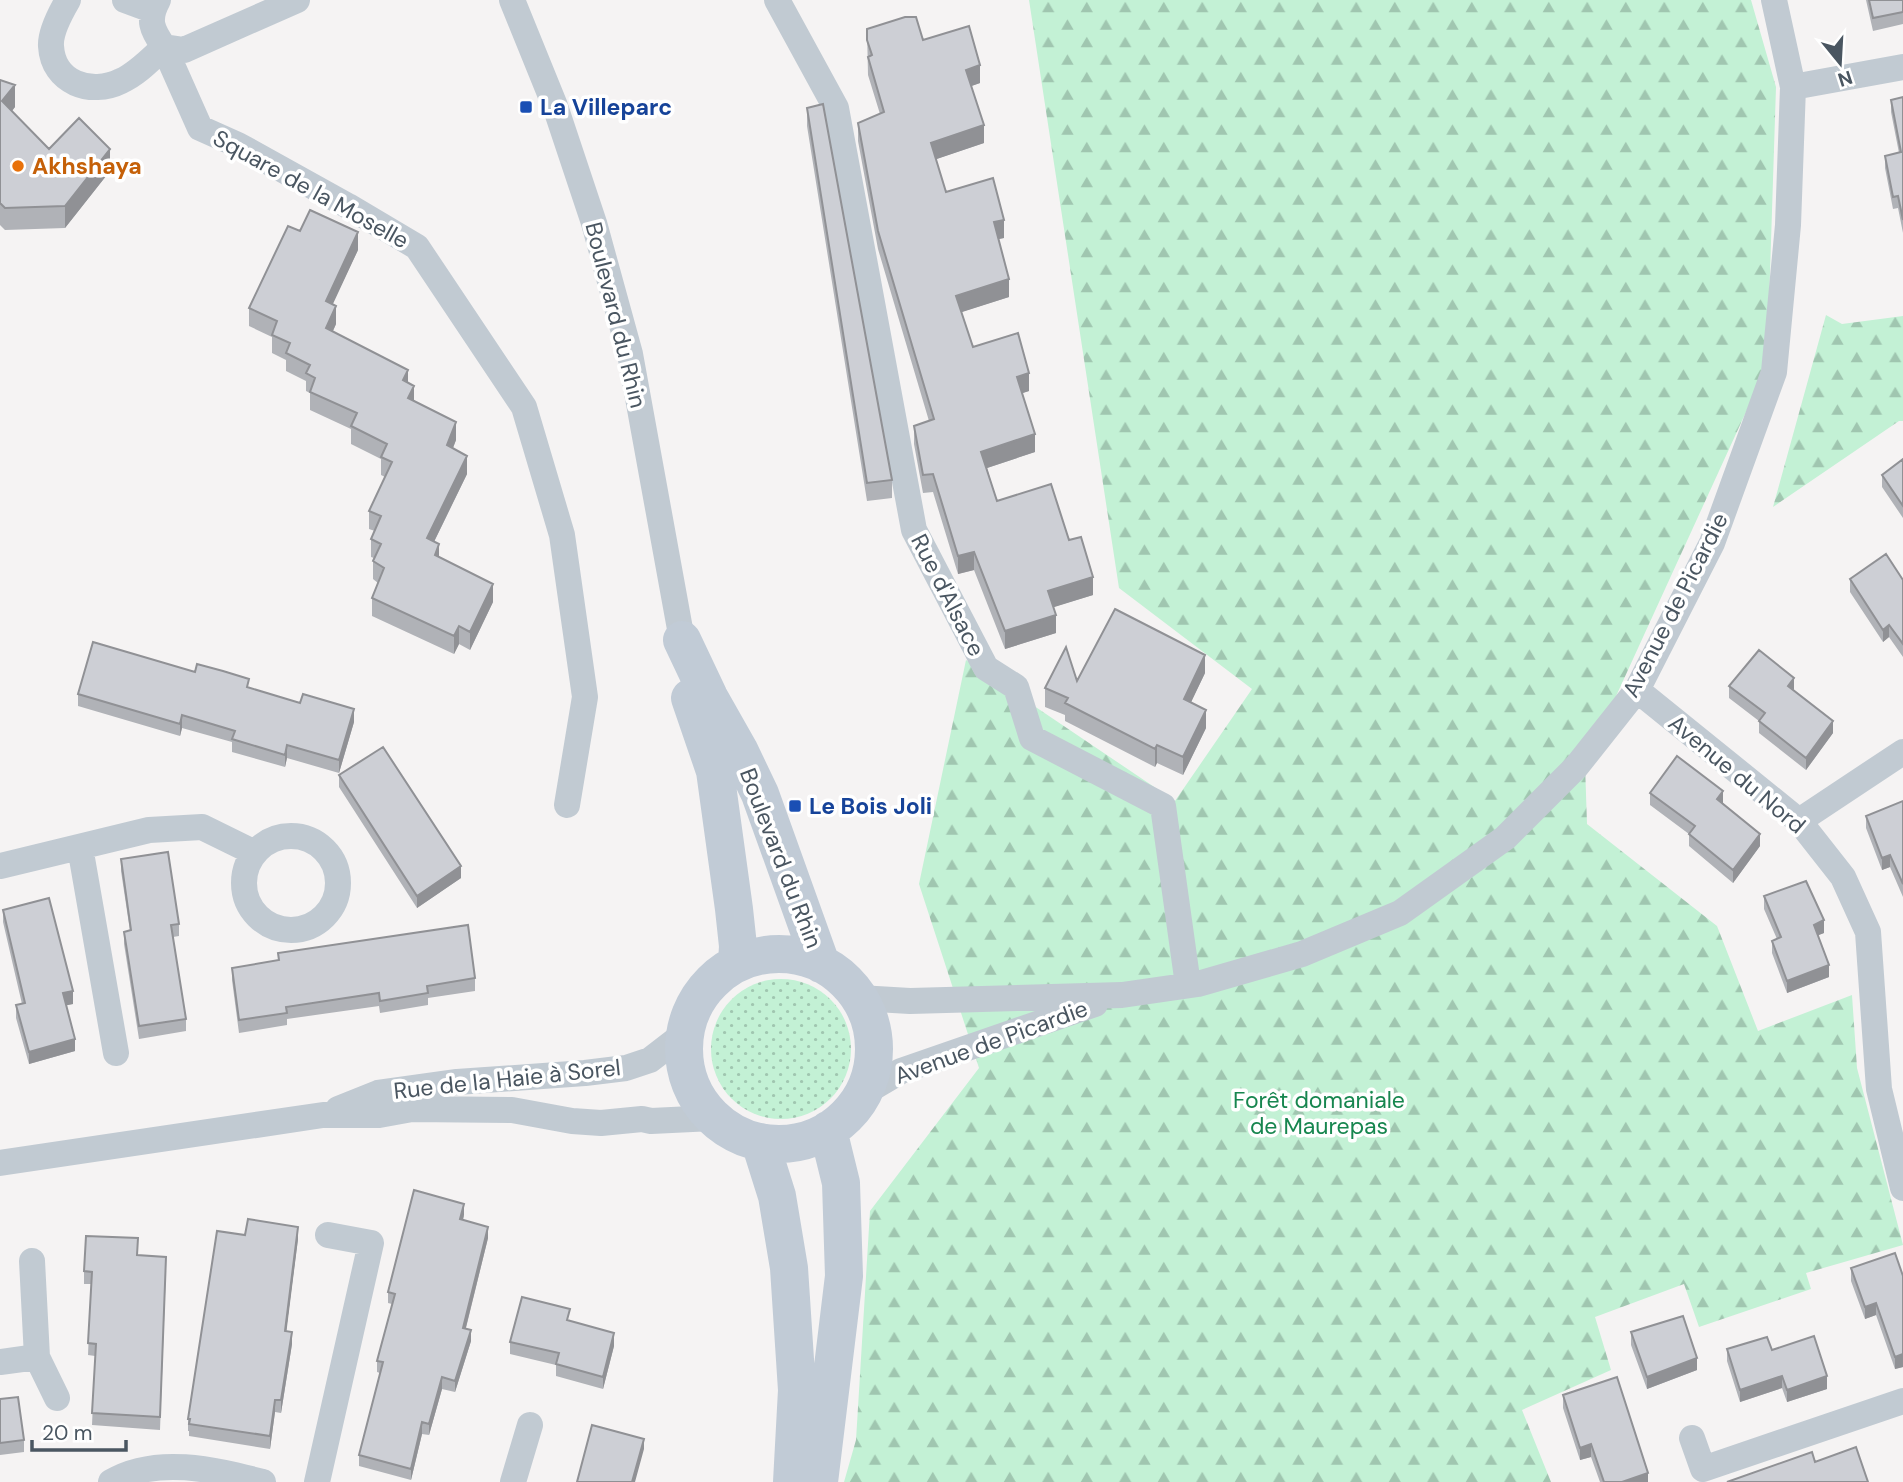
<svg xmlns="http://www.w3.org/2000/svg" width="1903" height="1482" font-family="'DM Sans',sans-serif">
<defs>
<pattern id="grass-dots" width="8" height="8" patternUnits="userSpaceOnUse" patternTransform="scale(1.75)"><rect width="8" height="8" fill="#c3f1d5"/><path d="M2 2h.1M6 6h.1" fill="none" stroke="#a0c6b0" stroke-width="1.8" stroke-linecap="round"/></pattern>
<pattern id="forest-firs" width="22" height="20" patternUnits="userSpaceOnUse" patternTransform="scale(1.75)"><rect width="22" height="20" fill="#c3f1d5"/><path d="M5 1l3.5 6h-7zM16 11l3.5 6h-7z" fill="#a0c6b0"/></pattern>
</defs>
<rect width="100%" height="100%" fill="#f5f3f3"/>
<path fill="url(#grass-dots)" d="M711 1049a70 70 0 1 1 140 0a70 70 0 1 1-140 0Z"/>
<path fill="url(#forest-firs)" d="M1029 0H1751L1776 87 1767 366 1585 764 1587 824 1717 926 1758 1031 1852 995 1857 1068 1903 1245 1806 1273 1811 1289 1699 1327 1684 1284 1595 1317 1611 1370 1522 1410 1551 1482H844L856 1440 870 1211 979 1068 919 884 966 660 1175 801 1252 689 1119 588Z
M1826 315 1842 324 1903 316V421H1899L1773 507Z"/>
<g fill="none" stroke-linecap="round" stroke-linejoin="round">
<path stroke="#c1cad2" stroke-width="26" d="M68 0C61 12 50 32 51 46 53 83 91 96 121 81 137 74 151 59 164 47L200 128 238 145 348 206 417 247 524 407 562 535 585 697 567 805
M125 0 152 10
M158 0C147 20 152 30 164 47L184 50 297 0
M512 0 555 106 594 223 630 354 682 640
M777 0 836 108 914 530 986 668 1016 687 1032 738 1163 806 1188 985
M1793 87 1903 67
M1637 690 1799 821 1843 877 1868 932 1879 1089 1903 1188
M1799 821 1903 752
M244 883a47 47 0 1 1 94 0a47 47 0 1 1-94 0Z
M80 847 116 1053
M0 866 149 830 202 827 255 853
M859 998 910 1001 1122 995 1198 984 1302 954 1400 913 1505 838 1576 767 1637 690 1712 543 1774 372 1788 225 1793 87 1774 0
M862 1094 901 1071 1095 1004
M338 1109 378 1093 457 1082 585 1073 626 1068 650 1060 685 1033
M0 1163 323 1115H379L412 1109 512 1110 572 1121 601 1123 642 1119 651 1121 713 1118
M37 1357 57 1398
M0 1362 37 1357 32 1261
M1692 1438 1703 1469 1903 1401
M111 1482C157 1455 215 1470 263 1482
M317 1482 371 1243 328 1235
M513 1482 530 1425"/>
<path stroke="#c1cbd6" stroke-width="38" d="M682 640 709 697 739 750 760 794 821 964
M690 698 715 771 734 909 738 946 737 963
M684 1049a95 95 0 1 1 190 0a95 95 0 1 1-190 0Z
M760 1142 777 1196 789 1268 797 1390 792 1482
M819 1482 844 1276 841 1183 828 1130"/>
</g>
<path fill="#b0b2b7" d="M1866 0H1903V24L1873 31Z
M867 29 923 40 980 83 971 86 984 143 936 159 946 192 1004 238 998 239 1009 297 961 312 973 347 1029 391 1022 393 1035 452 987 468 997 501 1069 540 1093 595 1053 607 1056 633 1005 649 974 570 958 574 933 492 923 493 914 444V426L929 421 878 249 858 141V123L880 114 868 75Z
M0 80 15 107 12 111 49 149 110 171 65 228 5 230 0 225Z
M1903 97V233L1898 208 1893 209 1885 168V156L1899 153 1891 112V100Z
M807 108 892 480V498L867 501 807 126Z
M358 250 332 304 336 324 333 331 408 383 414 400 456 440 453 448 467 474 434 542 439 557 493 602 470 650 459 644 454 654 372 616V598L378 583 373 579V561L374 558 371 557V539L375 531 369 529V511L385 477 381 475V459L351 444V429L310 410V393L306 391V381L286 371V360L272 353V337L249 326V308Z
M1903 459V518L1882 487V475Z
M1850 579 1903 580V657L1889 637 1883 642 1850 592Z
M1205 673 1191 702 1206 728 1183 775 1157 763 1155 767 1065 721V715L1045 707V688L1077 681Z
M1729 686 1794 690 1833 733 1806 770 1759 733V721L1729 698Z
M249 688 354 722 339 773 287 758 285 767 232 752V742L182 728 180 736 78 706V694Z
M339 775 461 878 417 908 339 787Z
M1650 793 1723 804 1760 846 1733 883 1689 846V834L1650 805Z
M1903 801V897L1890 867 1882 870 1866 828V816Z
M121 859 179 924V936L173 937 186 1019V1031L139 1039 124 944V932L130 931 121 871Z
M1764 896 1824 933 1818 935 1829 977 1787 993 1772 953V941L1777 939 1764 909Z
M3 910 73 1004 66 1005 75 1051 29 1064 16 1018V1005L22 1004 3 922Z
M278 953 475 978V991L428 998V1005L380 1013 379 1006 287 1019V1025L239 1033 232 980V968L278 961Z
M464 1215 463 1220 488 1238 466 1328 471 1341 455 1392 442 1389 429 1435 422 1434 411 1480 359 1466V1455L380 1373 377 1372V1361L392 1304 388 1303V1292Z
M245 1235 298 1239 286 1331 292 1344 281 1413 275 1412 270 1449 189 1436V1431H188V1419Z
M138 1255 166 1269 160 1430 92 1425 95 1356 88 1355 91 1284H84V1271Z
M1851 1268 1903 1276V1367L1895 1369 1876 1315 1865 1319 1851 1281Z
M570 1321 614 1346 603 1389 556 1376V1365L510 1354V1342Z
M1631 1332 1697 1370 1647 1389 1631 1345Z
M1727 1349 1772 1350 1827 1389 1787 1402 1782 1388 1740 1402 1727 1361Z
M1563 1395 1648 1482H1600L1591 1457 1580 1460 1563 1408Z
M0 1399 24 1440V1452L0 1455Z"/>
<path fill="#909195" d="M980 65V83L966 88V70Z
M15 85V107L2 123V101Z
M984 125V143L931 161V143Z
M110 149V171L65 228V206Z
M1004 220V238L994 240V222Z
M358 232V250L326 319V301Z
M1009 279V297L956 314V296Z
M336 306V324L326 346V328Z
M408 370V388L403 380Z
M1029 373V391L1017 395V377Z
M414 386V404L408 398Z
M456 422V440L447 463V445Z
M1035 434V452L981 470V452Z
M467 456V474L427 556V538Z
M439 544V562L435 555Z
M974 552V570L958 574V556Z
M1093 577V595L1048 609V591Z
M493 584V602L470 650V632Z
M1056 615V633L1005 649V631Z
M1889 625V637L1883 642V630Z
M459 626V644L454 654V636Z
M1205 655V673L1184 717V699Z
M1794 678V690L1788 686Z
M354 709V722L339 773V760Z
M1206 710V728L1183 775V757Z
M182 715V728L180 736V724Z
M1833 721V733L1806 770V758Z
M287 745V758L285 767V755Z
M1157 745V763L1155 767V749Z
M1723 791V804L1717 799Z
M1760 834V846L1733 883V870Z
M1890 855V867L1882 870V858Z
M461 866V878L417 908V896Z
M1824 920V933L1814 937V925Z
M1829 965V977L1787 993V981Z
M73 991V1004L63 1006V993Z
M75 1039V1051L29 1064V1052Z
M464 1204V1215L460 1231V1219Z
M298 1227V1239L285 1343V1331Z
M488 1227V1238L463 1339V1328Z
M1876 1303V1315L1865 1319V1307Z
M471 1330V1341L455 1392V1381Z
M292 1332V1344L281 1413V1400Z
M614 1333V1346L603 1389V1377Z
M1903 1354V1367L1895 1369V1357Z
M1697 1358V1370L1647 1389V1377Z
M1782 1376V1388L1740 1402V1390Z
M1827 1376V1389L1787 1402V1390Z
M442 1377V1389L429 1435V1424Z
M275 1400V1412L270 1449V1436Z
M422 1422V1434L411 1480V1469Z
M644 1439V1449L635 1482H632Z
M1591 1444V1457L1580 1460V1448Z
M1648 1473V1482H1622Z"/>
<path fill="#cdcfd5" stroke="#909195" stroke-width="2" d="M1869 0H1903V12L1873 18Z
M905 17H916L923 40 969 26 980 65 966 70 984 125 931 143 946 192 993 178 1004 220 994 222 1009 279 956 296 973 347 1018 333 1029 373 1017 377 1035 434 981 452 997 501 1051 484 1069 540 1081 537 1093 577 1048 591 1056 615 1005 631 974 552 958 556 933 474 923 475 914 426 934 419 878 231 858 123 884 112 868 57 872 55 867 40V29Z
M0 80 15 85 2 101 49 149 79 118 110 149 65 206 5 208 0 203Z
M1903 97V220L1898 196 1893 197 1885 156 1901 152 1891 100Z
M823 104 892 480 867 483 807 108Z
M310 210 358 232 326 301 336 306 326 328 408 370 403 380 414 386 408 398 456 422 447 445 467 456 427 538 439 544 435 555 493 584 470 632 459 626 454 636 372 598 384 568 373 561 381 544 371 539 381 516 369 511 392 462 381 457 387 444 351 426 357 413 310 392 315 378 306 373 310 365 286 353 290 343 272 335 277 321 249 308 288 226 300 231Z
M1903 459V506L1882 475Z
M1886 554 1903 580V644L1889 625 1883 630 1850 579Z
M1115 609 1205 655 1184 699 1206 710 1183 757 1157 745 1155 749 1065 703 1068 698 1045 688 1066 647 1077 681Z
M93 642 195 672 197 664 223 671 249 679 247 687 300 703 303 694 354 709 339 760 287 745 285 755 232 739 235 731 182 715 180 724 78 694Z
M1759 650 1794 678 1788 686 1833 721 1806 758 1759 721 1765 713 1729 686Z
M383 747 461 866 417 896 339 775Z
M1677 756 1723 791 1717 799 1760 834 1733 870 1689 834 1695 826 1650 793Z
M1903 801V884L1890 855 1882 858 1866 816Z
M168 852 179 924 171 925 186 1019 139 1026 124 932 131 930 121 859Z
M1806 881 1824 920 1814 925 1829 965 1787 981 1772 941 1781 937 1764 896Z
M49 898 73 991 63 993 75 1039 29 1052 16 1005 25 1003 3 910Z
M468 925 475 978 427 986 428 993 380 1001 379 993 286 1007 287 1013 239 1020 232 968 279 960 278 953Z
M414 1190 464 1204 460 1219 488 1227 463 1328 471 1330 455 1381 442 1377 429 1424 422 1422 411 1469 359 1455 383 1362 377 1361 395 1294 388 1292Z
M248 1219 298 1227 285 1331 292 1332 281 1400H275L270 1436 189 1424 190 1419H188L217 1231 245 1235Z
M86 1236 138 1238 137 1255 166 1257 160 1417 92 1413 96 1344 88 1343 92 1272 84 1271Z
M1895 1253 1903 1276V1354L1895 1357 1876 1303 1865 1307 1851 1268Z
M522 1297 570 1309 567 1320 614 1333 603 1377 556 1364 559 1353 510 1342Z
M1683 1316 1697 1358 1647 1377 1631 1332Z
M1814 1336 1827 1376 1787 1390 1782 1376 1740 1390 1727 1349 1767 1337 1772 1350Z
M1617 1377 1648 1473 1622 1482H1604L1591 1444 1580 1448 1563 1395Z
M18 1397 24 1440 0 1443V1399Z
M592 1425 644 1439 632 1482H577Z
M1856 1447 1868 1482H1727L1812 1452 1815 1462Z"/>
<g fill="#1a4fb4" stroke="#fff" stroke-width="2.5">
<rect x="519" y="100" width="14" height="14" rx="3.5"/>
<rect x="788" y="799" width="14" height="14" rx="3.5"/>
</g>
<circle fill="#e8710a" stroke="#fff" stroke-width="2.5" cx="18" cy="166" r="7"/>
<g text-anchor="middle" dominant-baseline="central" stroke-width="7" stroke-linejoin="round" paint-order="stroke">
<g font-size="23" font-weight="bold" fill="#164399" stroke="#fff" text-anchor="start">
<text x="540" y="107">La Villeparc</text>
<text x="809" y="806">Le Bois Joli</text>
</g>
<g font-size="23" font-weight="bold" fill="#c56008" stroke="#fff" text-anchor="start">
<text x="32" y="166">Akhshaya</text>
</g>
<g font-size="23" fill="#4a5661" stroke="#fff">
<text transform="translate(311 189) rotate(29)">Square de la Moselle</text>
<text transform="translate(616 315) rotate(76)">Boulevard du Rhin</text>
<text transform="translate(948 595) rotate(63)">Rue d'Alsace</text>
<text transform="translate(1675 605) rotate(-63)">Avenue de Picardie</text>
<text transform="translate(1737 774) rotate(40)">Avenue du Nord</text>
<text transform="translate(781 858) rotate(69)">Boulevard du Rhin</text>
<text transform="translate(991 1042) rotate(-20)">Avenue de Picardie</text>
<text transform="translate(507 1079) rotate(-6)">Rue de la Haie à Sorel</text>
</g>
<g font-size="23" fill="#17864f" stroke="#fff">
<text x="1319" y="1100">Forêt domaniale<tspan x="1319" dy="26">de Maurepas</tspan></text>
</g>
</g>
<g transform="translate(1840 63) rotate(162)" stroke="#ffffff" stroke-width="5" paint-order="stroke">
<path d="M0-5L12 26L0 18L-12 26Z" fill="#4a5661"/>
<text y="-10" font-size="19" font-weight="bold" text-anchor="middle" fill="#4a5661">N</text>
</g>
<path d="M32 1440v10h94v-10" fill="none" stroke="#4a5661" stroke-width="3.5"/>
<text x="42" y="1440" font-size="21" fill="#4a5661" stroke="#ffffff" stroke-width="5" paint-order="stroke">20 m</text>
</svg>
